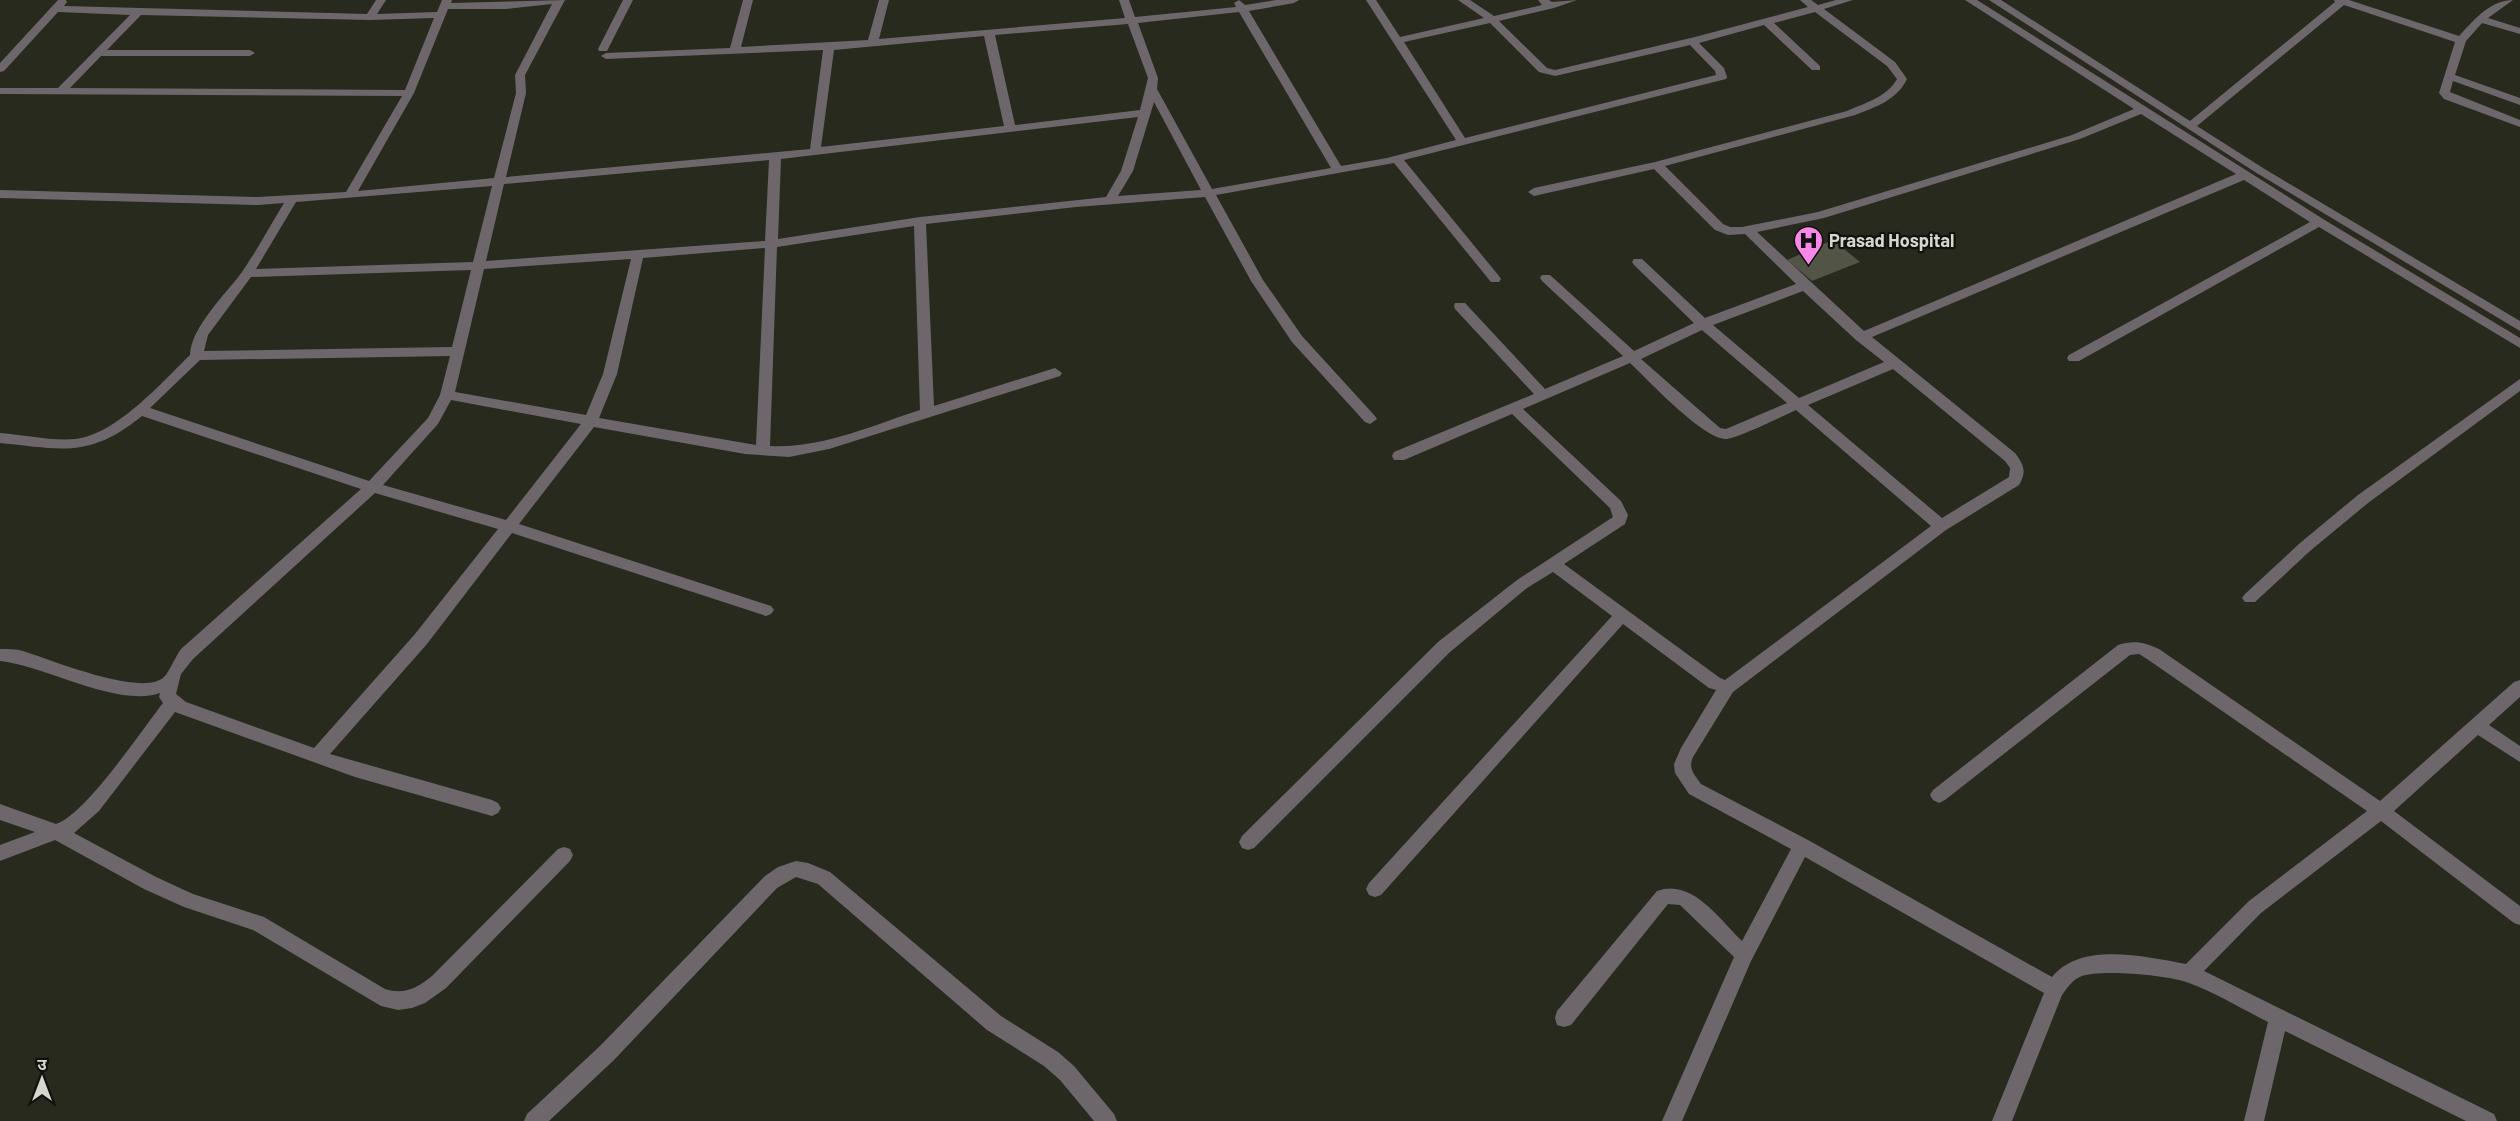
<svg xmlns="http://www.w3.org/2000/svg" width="2520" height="1121" font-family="Barlow,'Noto Sans Devanagari',sans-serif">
<rect width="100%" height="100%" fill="#282a1e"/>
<path fill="#525446" d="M1833 240 1860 262 1812 281 1787 260Z"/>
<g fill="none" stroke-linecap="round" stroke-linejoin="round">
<path fill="#6d676c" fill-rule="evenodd" d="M58 0H66L67 2 64 6 367 14 376 0H386L377 14 437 12 442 0H452L451 3 565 0 525 75 526 93 506 177 810 149 823 50 606 59 601 56 606 53 730 48 743 0H753L741 47 868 40 879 0H889L879 39 1125 18 1119 0H1129L1135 17 1236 7 1234 3 1239 0 1245 5 1276 0H1299L1294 3 1249 11 1341 166 1387 158 1456 140 1366 0H1376L1400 37 1484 18 1458 0H1470L1494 16 1542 5 1538 0H1549L1552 2 1577 0 1554 8 1499 21 1547 68 1555 70 1695 37 1808 7 1800 0H1811L1818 5 1836 0H1853L1824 9 1895 62 1907 79C1897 100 1876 107 1855 115L1665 166 1723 224 1730 227H1742L1818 212 2072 135 2134 109 1965 0H1977L2323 219 2520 338V348L2319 227 2079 361H2069L2067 358 2069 355 2310 222 2244 180 1872 337 2015 453C2024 465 2027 472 2019 485L1946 530 1733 692 1693 757C1688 769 1694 774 1701 784L1808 840 2052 977C2082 941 2145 957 2186 964L2249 901 2367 811 2147 659 2139 654 2130 655 1945 800 1939 803 1933 800 1930 795 1933 790 2118 645C2134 640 2144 642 2159 649L2380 801 2514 682 2520 680V697L2489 725 2520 746V762L2478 735 2394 811 2520 906V925L2514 923 2381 821 2261 913 2204 971 2494 1114 2497 1121H2466L2285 1031 2264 1121H2244L2268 1022C2242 1009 2216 993 2189 983 2170 975 2101 969 2082 976 2073 979 2067 988 2062 995L2012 1121H1992L2044 993 1805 857 1751 961 1682 1121H1662L1734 957 1680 905 1668 904 1571 1025 1564 1027 1557 1025 1555 1018 1557 1011 1657 891C1692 878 1719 919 1742 941L1791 849 1689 794 1675 773 1674 764 1681 748 1716 690 1709 688 1623 624 1381 895 1375 897 1369 895 1366 889 1369 883 1612 616 1553 572 1527 588 1450 652 1254 848 1248 850 1242 848 1239 842 1242 836 1438 642 1517 580 1613 517 1610 508 1512 414 1404 460H1394L1392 456 1394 452 1534 394 1455 309 1454 306 1455 303H1465L1545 389 1623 356 1542 281 1540 278 1542 275H1550L1634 351 1694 323 1634 265 1632 262 1634 259H1642L1705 318 1796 284 1745 234 1728 235 1715 230 1654 169 1534 196 1528 192 1534 188 1655 162 1847 111C1865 103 1887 97 1897 79L1887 66 1815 12 1774 23 1820 66V70H1812L1764 25 1699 43 1724 68 1727 77 1726 79 1404 160 1499 276 1501 279 1499 282H1491L1394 163 1216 195 1263 280 1302 336 1375 416 1377 419 1370 424 1365 422 1292 342 1251 281 1205 197 1076 207 926 224 934 406 1055 368 1062 373 1060 376 829 449 789 457 745 454 594 427 519 524 771 606 774 610 771 614 766 616 512 533 427 644 330 754 492 800 498 803 501 808 498 813 492 816 355 777 175 712 99 811 74 833 156 877 193 894 264 917 385 989C405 995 417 988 432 976L558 849 564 847 570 849 573 855 570 861 446 988 425 1003 412 1008 398 1010 381 1006 253 930 184 907 144 889 55 840 0 861V845L35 832 0 820V804L56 824C86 814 141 731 163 703L159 697 160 693C118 708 46 666 0 661V649C8 649 16 649 23 651 49 659 143 698 164 677 170 671 175 657 181 649L361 489 142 416C89 459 62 449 0 443V433C25 435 50 441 75 439 116 435 162 382 190 355 191 327 226 294 242 272 257 250 270 226 284 203L258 205 0 198V190L258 197 346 192 402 96 0 94V88H58L130 15 58 12 4 71 0 72V63ZM552 4 515 75 516 93 494 178 358 191 414 93 448 9H505ZM1239 12 1331 168 1212 189 1157 89 1158 78 1138 23ZM141 15 370 20 434 18 405 90 70 88 101 56H250L255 53 250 50H107ZM1490 23 1539 72 1555 76 1690 45 1715 71 1716 75 1465 138 1404 42ZM1128 24 1148 78 1140 110 1015 125 995 35ZM984 36 1004 126 821 147 834 50ZM1154 102 1201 190 1118 196 1133 171ZM2141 114 2236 174 1864 331 1757 232 1824 218 2080 139ZM1138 117 1121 171 1106 197 920 217 778 239 781 159ZM769 160 765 241 486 261 504 184ZM492 186 473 262 256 269 296 202ZM914 226 920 410C873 425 821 449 770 446L777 247ZM765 248 756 445 599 418 617 374 643 258ZM631 259 603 374 586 415 455 392 484 269ZM471 270 452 347 204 351 208 335 251 277ZM1803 291 1856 340 1884 362 1799 398 1713 325ZM1702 330 1787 403 1726 429 1720 428 1641 359ZM450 356 440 395 428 418 369 481 150 408 200 360ZM1630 363C1648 380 1705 441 1727 439 1741 437 1781 417 1796 410L1931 526 1725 680 1720 678 1564 564 1625 524 1628 515 1621 501 1523 409ZM1893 369 2005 461 2010 468 2009 477 1942 518 1808 405ZM451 400 581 424 506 520 383 485 438 424ZM375 493 498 529 415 634 314 748 186 702 176 694 181 674 193 659Z
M623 0H633L608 49 607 51H599L598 49Z
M1989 0H2001L2190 121 2335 2 2334 0H2349L2459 36C2474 20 2490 0 2513 0L2488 18 2520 28V34L2482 23 2466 41 2455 75 2520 98V105L2453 81 2450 92 2520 120V127L2444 99 2439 93 2455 42 2344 5 2197 126 2263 168 2520 321V331L2255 172Z
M2520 379V391L2368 503 2310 551 2255 602H2245L2242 598 2245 594 2300 543 2358 495Z
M796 861 808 863 830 872 1001 1016 1058 1052 1074 1066 1114 1114 1117 1121H1094L1060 1080 1044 1066 987 1030 818 884 796 877 777 888 614 1060 549 1121H524L527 1114 600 1046 765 876 778 867Z"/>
</g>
<defs>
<symbol id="hospital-pin" viewBox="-11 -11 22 30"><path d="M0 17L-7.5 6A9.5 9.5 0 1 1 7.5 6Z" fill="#f987e9" stroke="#11120d"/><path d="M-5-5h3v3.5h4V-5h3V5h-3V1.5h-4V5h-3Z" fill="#111"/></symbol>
</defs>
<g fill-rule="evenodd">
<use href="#hospital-pin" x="1792" y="224" width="33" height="45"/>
</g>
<g text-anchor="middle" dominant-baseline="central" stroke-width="4.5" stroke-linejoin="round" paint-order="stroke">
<g font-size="18" font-weight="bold" fill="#d5d7cf" stroke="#11120d" text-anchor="start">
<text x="1829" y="240">Prasad Hospital</text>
</g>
</g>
<g transform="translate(42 1079)" stroke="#11120d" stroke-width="4.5" paint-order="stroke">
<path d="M0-4.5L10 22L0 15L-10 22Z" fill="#d5d7cf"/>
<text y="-9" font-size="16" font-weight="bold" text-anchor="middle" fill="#d5d7cf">उ</text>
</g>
</svg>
